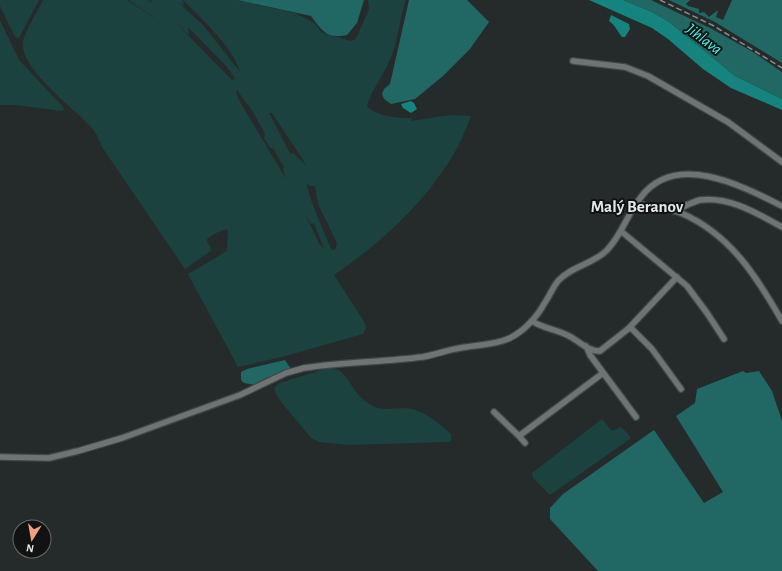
<svg xmlns="http://www.w3.org/2000/svg" width="782" height="571" font-family="'Alegreya Sans',sans-serif">
<rect width="100%" height="100%" fill="#252b2a"/>
<path fill="#1b423f" fill-rule="evenodd" d="M0 0H39L19 38 15 37 0 6Z
M43 0H127L160 22 129 0H148L153 4 150 0H238L295 13 311 21 317 26 321 32 351 41 356 39 369 9 368 0H406C399 19 399 39 391 57 385 74 370 91 367 107 379 117 398 118 412 118L411 121 449 115 471 116C465 131 459 147 450 160 421 207 379 244 334 275L365 323 366 328 363 334 282 357 238 367 188 274 227 251 228 231 226 229 214 234 207 239V241L212 250 185 269 102 147C99 141 97 133 92 128 75 109 19 68 23 42 26 28 37 13 43 0ZM183 0C201 18 233 47 240 72L203 25 178 2 184 6ZM174 21 189 35 188 27 225 65 235 78 234 80H232ZM237 90 253 112 265 134 264 138 270 148H273L284 167 283 170 286 179 240 102 236 92ZM269 113H272L307 166 292 152 291 155ZM306 183 310 186H315L318 204 337 243 335 250 331 249 312 203ZM304 212 311 224 314 223 324 249 320 245Z
M0 20 19 60 64 108 63 111 15 105H0Z
M328 368 339 370C354 383 355 400 378 408 386 410 396 408 403 408 421 408 438 422 451 434V440L449 442 349 445 319 442 311 438 278 398 274 388 279 383Z
M602 419 612 431 621 427 630 436V439L550 495 533 478 532 473Z"/>
<path fill="#216763" d="M238 0H364L357 23 347 35C327 39 322 31 311 16Z
M409 0H467L489 22 470 49 443 76 415 99 391 104 384 99 382 94 384 89 390 84Z
M623 0H651L712 29 753 52 782 72V99L735 76 669 22 652 12Z
M669 0H690L686 4 688 6 699 9V13L704 12 709 17 718 10 716 17 723 20 732 0H782V63L715 22Z
M285 360 291 369 264 379 255 385 244 383 241 380V372L247 369Z
M743 371 746 373 759 371 772 391 782 421V571H598L550 519V508L563 494 654 430 704 503 723 492 676 416 695 403 697 389Z"/>
<path fill="#15847f" d="M589 0H623L652 12 669 22 735 76 782 99V110L731 88 703 69 668 39 652 28Z
M611 15 629 24 630 29 625 37H622C617 31 616 26 609 21Z
M411 101 414 103 417 109 411 113 403 108 401 104Z"/>
<g fill="none" stroke-linecap="round" stroke-linejoin="round">
<defs>
<path id="minor" d="M573 61 625 67 648 76 728 122 782 162
M637 203C651 209 667 207 681 213 730 234 757 277 782 321
M674 211C683 207 692 202 700 200 730 196 758 214 782 227
M622 232 687 286 707 313 724 339
M532 321C542 328 555 329 567 335 577 339 588 352 600 351L628 329 677 277
M630 327 652 349 681 389
M586 346 590 355 636 417
M494 412 519 436 603 373
M519 436 525 443
M0 457 49 458 78 451 122 438 240 395 286 373 304 368C343 362 383 362 422 357 435 355 447 350 460 348 476 345 496 345 510 338 524 331 537 317 544 304 549 297 553 287 558 281 571 266 594 264 607 250 622 235 627 214 641 197 676 151 742 186 782 206"/>
</defs>
<use href="#minor" stroke="#414646" stroke-width="8"/>
<use href="#minor" stroke="#6e7473" stroke-width="5.5"/>
<path stroke="#868b8b" stroke-width="1.5" stroke-dasharray="6 3" stroke-linecap="butt" d="M660 0 714 26 782 68"/>
</g>
<g text-anchor="middle" dominant-baseline="central" stroke-width="4" stroke-linejoin="round" paint-order="stroke">
<g font-size="16" font-style="italic" fill="#3dfbf2" stroke="#101312">
<text transform="translate(704 39) rotate(37)">Jihlava</text>
</g>
<g font-size="17" font-weight="bold" fill="#e4e8e8" stroke="#101312">
<text x="637" y="206">Malý Beranov</text>
</g>
</g>
<g transform="translate(32 539) rotate(191)"><circle r="19" fill="#101312" stroke="#656868"/>
<path d="M0-3L7 15L0 10L-7 15Z" fill="#f39f82"/>
<text y="-6" font-size="11" font-weight="bold" text-anchor="middle" fill="#e4e8e8">N</text>
</g>
</svg>
